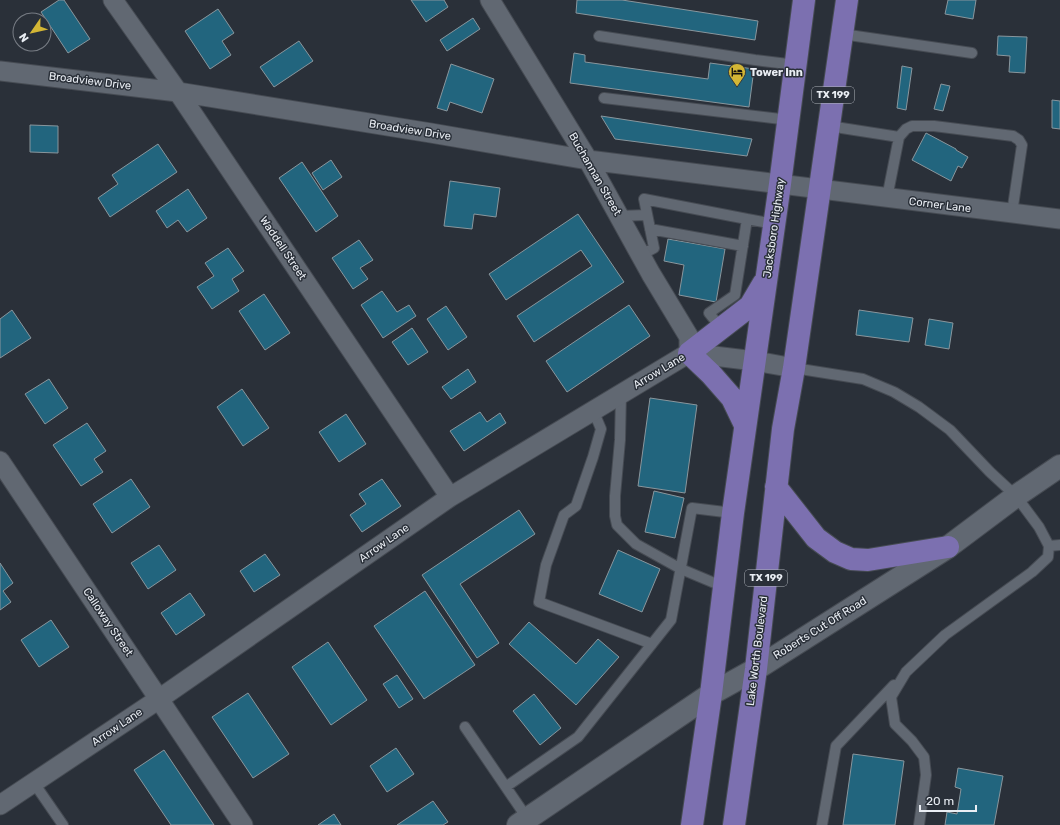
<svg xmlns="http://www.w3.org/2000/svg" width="1060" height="825" font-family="Rubik,sans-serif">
<rect width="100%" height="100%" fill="#2a3039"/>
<path fill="#22657e" stroke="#89969d" d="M59 0H64L90 39 68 53 41 12Z
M411 0H444L448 7 426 22Z
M577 0H622L758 21 755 40 576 13Z
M948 0H976L973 19 945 14Z
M218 9 234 33 222 41 231 55 210 69 185 31Z
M473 18 480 29 447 51 440 40Z
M998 36 1027 37 1025 73 1009 72 1010 56 997 55Z
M299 41 313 61 274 87 260 67Z
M574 53 585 55V62L708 79 710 63 754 69 749 107 570 83Z
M451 64 494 79 482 113 450 102 447 111 437 108Z
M902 66 912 68 906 110 897 108Z
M941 84 950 86 943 111 934 109Z
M1052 100 1060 101V129L1052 128Z
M601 116 752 139 747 156 615 139Z
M30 125 58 126V153L30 152Z
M926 133 956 149V150L968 157 962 168 958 166 951 181 912 160Z
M158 144 177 172 110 217 98 198 118 184 112 175Z
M331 160 342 177 323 190 312 173Z
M302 162 338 216 316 232 279 178Z
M450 181 500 188 496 217 474 214 472 229 444 226Z
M188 189 207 218 187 232 178 220 167 228 156 211Z
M578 214 624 282 534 342 517 316 592 266 581 250 506 300 489 274Z
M668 239 725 249 716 302 679 295 684 265 664 261Z
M359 240 373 260 360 268 368 279 353 289 332 258Z
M228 248 244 271 232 279 239 291 212 309 197 287 214 276 205 263Z
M382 291 397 312 409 305 416 316 383 338 361 305Z
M264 294 290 333 265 350 239 311Z
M629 305 650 336 567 392 546 361Z
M446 306 467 337 448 350 427 319Z
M12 310 31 338 0 358V319Z
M859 310 913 318 909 342 856 335Z
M929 319 953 323 949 349 925 345Z
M412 328 428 352 408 365 392 342Z
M468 369 476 382 451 399 442 387Z
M49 379 68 408 45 424 25 394Z
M242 389 269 428 243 446 217 407Z
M650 398 697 405 685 493 638 486Z
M480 412 487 422 500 413 506 423 464 451 450 431Z
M346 414 366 444 339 462 319 432Z
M87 423 106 451 94 459 103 472 81 486 53 445Z
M131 479 150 507 112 533 93 504Z
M382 479 401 506 362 532 350 515 366 504 359 494Z
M654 491 684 498 675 538 645 532Z
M519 510 535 534 460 584 499 643 477 658 422 575Z
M159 545 176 570 148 589 131 563Z
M618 550 660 569 642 612 599 594Z
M265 554 280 575 254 592 240 571Z
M0 563 13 583 3 591 11 602 0 610Z
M425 591 475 665 424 699 374 626Z
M190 593 205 615 176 635 161 613Z
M51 620 69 647 39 667 21 640Z
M529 622 576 664 598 639 619 657 576 705 509 644Z
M328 642 367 700 331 725 292 667Z
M397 675 413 699 399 708 383 684Z
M248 693 289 754 253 778 212 717Z
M534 694 561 728 540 745 513 711Z
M396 748 414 774 387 792 370 766Z
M164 750 214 825H171L134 770Z
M853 754 904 761 895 825H843Z
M958 768 1003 776 994 825H945L947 812 957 814 961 789 955 787Z
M433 801 448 822 443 825H397Z
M334 814 341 825H318Z"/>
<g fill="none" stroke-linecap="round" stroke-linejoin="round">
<defs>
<path id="lane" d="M842 34 972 53
M599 36 755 60 796 65
M604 98 789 120
M829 126 899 137
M887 198 899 137 906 129 912 126H934L1013 136 1019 140 1022 145 1012 213
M619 216 646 215
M650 229 743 246
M641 255 654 248 644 199 747 219
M721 328 709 313 735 295 747 219 774 224
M794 368 863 379 894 392 919 407 950 430 990 472 1016 496 1039 527 1049 546 1048 557 1032 572 945 635 906 672 891 697 895 724 912 741 924 757 926 775 919 825
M621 393 620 440 615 496V516L617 525 636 544 681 569 724 587
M593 410 601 429 593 457 576 506 564 515 546 565 539 602 652 644
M1049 546 1060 545
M465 727 527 818
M34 783 63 825
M507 786 578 737 671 620 692 508 733 513
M822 825 836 746 894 685"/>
<path id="street" d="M113 0 178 92 450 497
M490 0 588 160 651 274 689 337V353
M0 71 178 92 431 133 588 160 1060 219
M0 461 243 825
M0 805 159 699 450 497 689 353 755 361 794 368"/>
<path id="secondary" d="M518 825 711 694 756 669 948 547 1016 496 1060 466"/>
<path id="primary" d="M745 425 732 398 711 374 689 353 750 306 763 284
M776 487 816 538 835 552 851 559 868 560 948 547
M692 825 711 694 733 513 780 184 804 0
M734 825 756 669 783 429 794 368 847 0"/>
</defs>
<use href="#lane" stroke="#464b53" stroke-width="12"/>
<use href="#street" stroke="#464b53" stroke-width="21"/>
<use href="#secondary" stroke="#464b53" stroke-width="24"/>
<use href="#primary" stroke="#464b53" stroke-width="24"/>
<use href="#lane" stroke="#616872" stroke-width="10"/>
<use href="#street" stroke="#616872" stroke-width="19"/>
<use href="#secondary" stroke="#616872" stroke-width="22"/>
<use href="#primary" stroke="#7c70b0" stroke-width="22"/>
</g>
<defs>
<symbol id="hotel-pin" viewBox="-11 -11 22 30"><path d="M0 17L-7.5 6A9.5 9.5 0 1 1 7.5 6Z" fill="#d3b635" stroke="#2a3039"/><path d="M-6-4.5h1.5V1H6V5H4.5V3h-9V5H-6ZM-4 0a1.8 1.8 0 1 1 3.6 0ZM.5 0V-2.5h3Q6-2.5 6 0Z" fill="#111"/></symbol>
</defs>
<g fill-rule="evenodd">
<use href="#hotel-pin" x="727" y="62" width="20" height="27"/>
</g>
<g text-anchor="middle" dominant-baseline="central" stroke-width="3" stroke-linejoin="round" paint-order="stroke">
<g fill="#2a3039" stroke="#b0b5bc" stroke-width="1">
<rect x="812" y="87" width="42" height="16" rx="3"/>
<rect x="745" y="570" width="42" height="16" rx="3"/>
</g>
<g font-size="10" font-weight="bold" fill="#eaeef4">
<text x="833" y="95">TX 199</text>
<text x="766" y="578">TX 199</text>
</g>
<g font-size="11" font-weight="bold" fill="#eaeef4" stroke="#2a3039" text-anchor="start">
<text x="750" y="72">Tower Inn</text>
</g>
<g font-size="11" fill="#eaeef4" stroke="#2a3039">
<text transform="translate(90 81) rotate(7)">Broadview Drive</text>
<text transform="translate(410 130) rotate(9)">Broadview Drive</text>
<text transform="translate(595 174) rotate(60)">Buchannan Street</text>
<text transform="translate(940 205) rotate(7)">Corner Lane</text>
<text transform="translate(774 228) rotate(-82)">Jacksboro Highway</text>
<text transform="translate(283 248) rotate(56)">Waddell Street</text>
<text transform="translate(659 371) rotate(-31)">Arrow Lane</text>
<text transform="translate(384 543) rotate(-35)">Arrow Lane</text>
<text transform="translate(108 622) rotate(56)">Calloway Street</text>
<text transform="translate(820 628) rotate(-32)">Roberts Cut Off Road</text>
<text transform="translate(757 651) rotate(-83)">Lake Worth Boulevard</text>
<text transform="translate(117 727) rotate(-34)">Arrow Lane</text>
</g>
</g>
<g transform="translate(32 32) rotate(236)"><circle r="19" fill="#2a3039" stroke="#777c84"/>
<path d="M0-3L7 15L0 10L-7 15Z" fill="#d3b635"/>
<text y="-6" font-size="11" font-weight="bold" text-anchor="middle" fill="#eaeef4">N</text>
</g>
<path d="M920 805v6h56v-6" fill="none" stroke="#eaeef4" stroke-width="2"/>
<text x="926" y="805" font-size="12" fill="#eaeef4" stroke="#2a3039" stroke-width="3" paint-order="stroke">20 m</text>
</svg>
